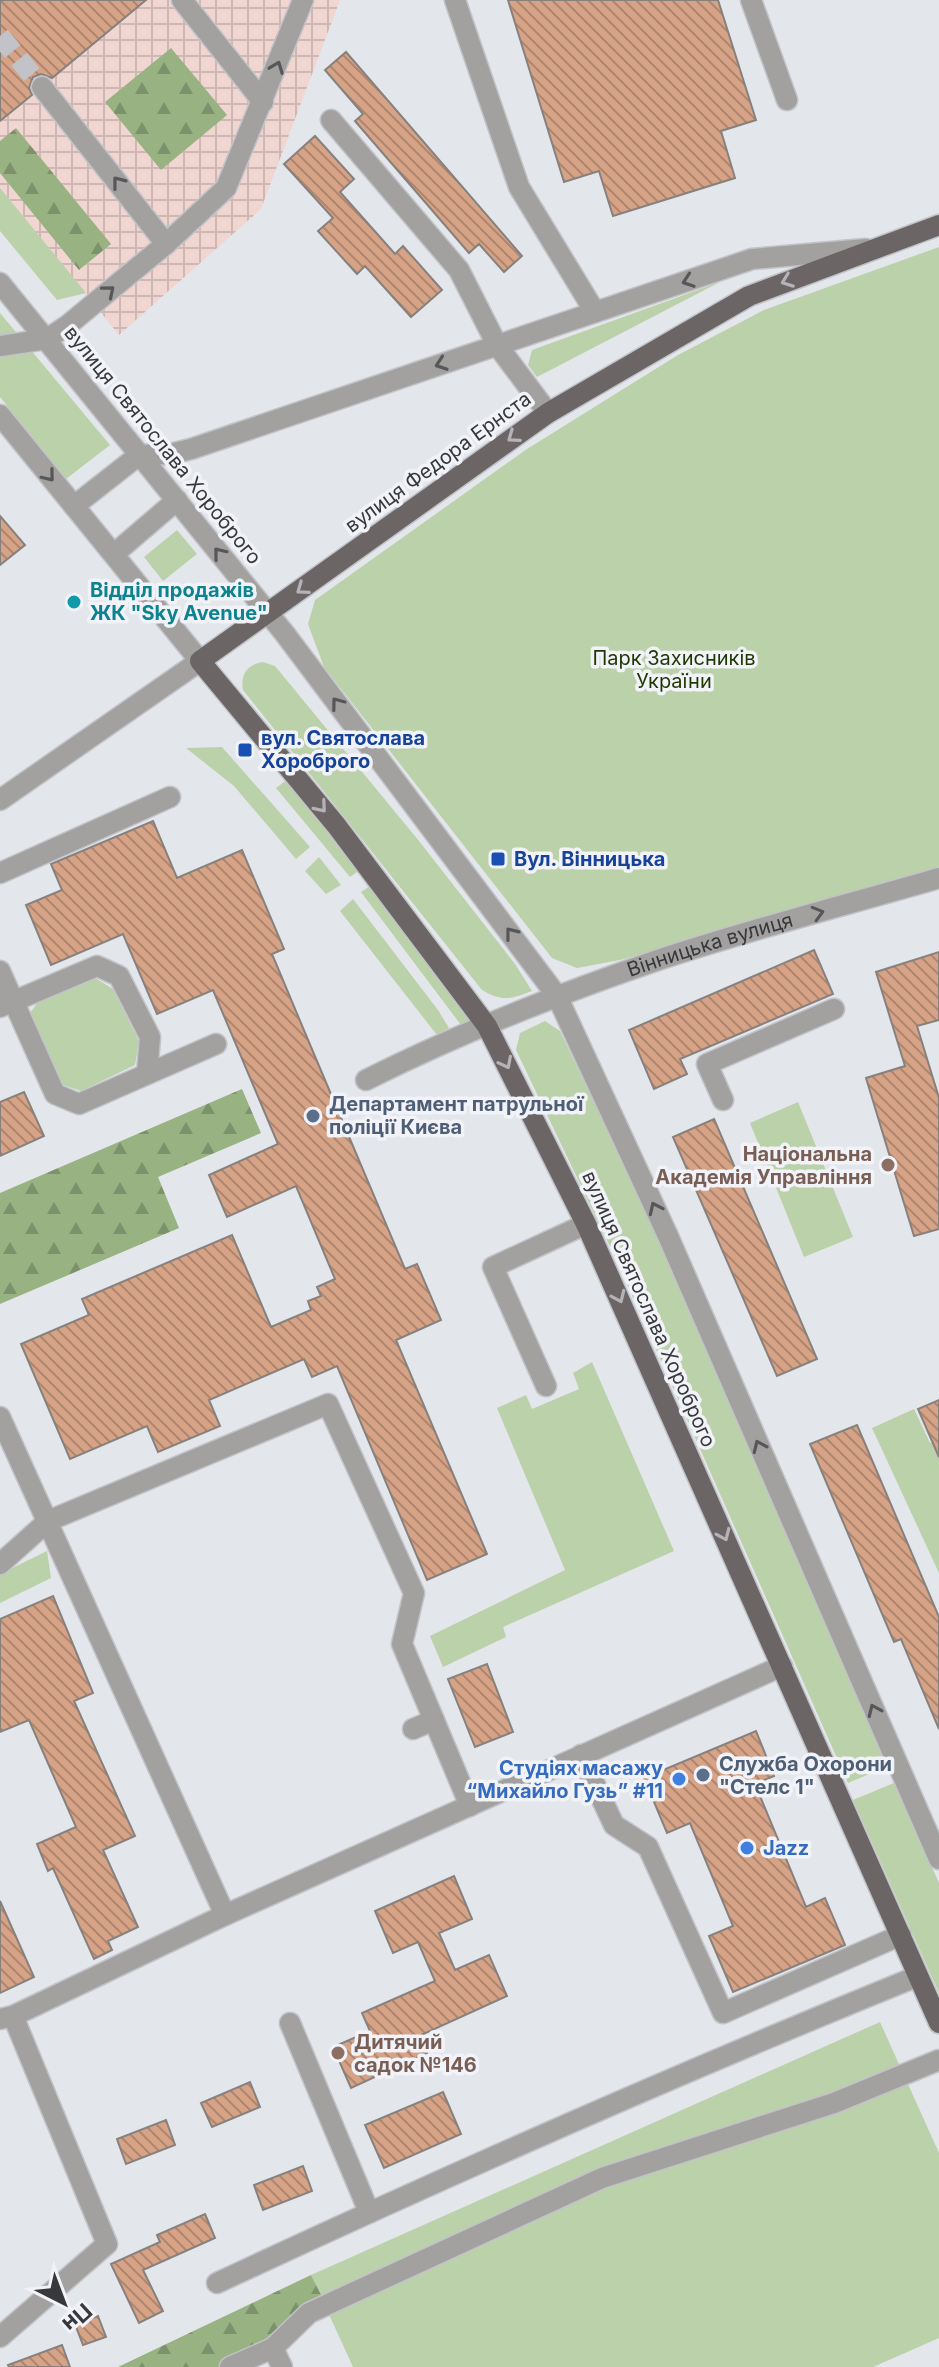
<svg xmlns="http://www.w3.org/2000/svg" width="939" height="2367" font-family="Inter,sans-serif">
<defs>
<pattern id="industrial-grid" width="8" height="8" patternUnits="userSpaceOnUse" patternTransform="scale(2)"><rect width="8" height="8" fill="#f0d5d1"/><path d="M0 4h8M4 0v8" fill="none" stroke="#ceb8b4"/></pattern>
<pattern id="forest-firs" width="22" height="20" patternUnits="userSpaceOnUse" patternTransform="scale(2)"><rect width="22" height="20" fill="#98b282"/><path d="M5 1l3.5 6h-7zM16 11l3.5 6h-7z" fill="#7d926c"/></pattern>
<pattern id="building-back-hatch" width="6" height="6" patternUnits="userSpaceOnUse" patternTransform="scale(2)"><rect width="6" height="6" fill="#d6a386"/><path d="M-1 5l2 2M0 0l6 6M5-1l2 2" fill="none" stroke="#ae866f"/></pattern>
</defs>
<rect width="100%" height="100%" fill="#e3e6eb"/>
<path fill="url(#industrial-grid)" d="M0 0H340L261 209 119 335 0 188Z"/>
<path fill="#bbd1aa" d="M0 188 86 293 57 300 0 231Z
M939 247V872L620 960 577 968 552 958 324 667 308 624 315 600 527 449 678 355 764 310Z
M720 282 537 377 528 365 532 350Z
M0 313 110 445 66 479 0 397Z
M177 530 197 554 163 581 144 557Z
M263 662 275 666 419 841 515 964 532 991C511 999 502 1002 482 990L243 690C240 675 247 664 263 662Z
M222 747 310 847 296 859 234 786 186 748Z
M288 779 361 869 350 877 276 788Z
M319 857 341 885 326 894 305 871Z
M373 884 474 1019 461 1025 361 892Z
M353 899 438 1010 449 1028 437 1035 340 911Z
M95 978 113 989 139 1041 135 1065 81 1091 63 1085 30 1013 38 1002Z
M545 1021 560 1031 658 1236 888 1766 848 1783 616 1259 516 1050 520 1033Z
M798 1102 853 1237 804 1257 750 1123Z
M592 1362 674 1551 503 1627 506 1637 443 1667 430 1636 565 1570 497 1408 526 1395 532 1409 579 1389 573 1373Z
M914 1409 930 1443 939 1440V1573L872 1428Z
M47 1551 51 1578 0 1603V1574Z
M894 1783 939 1883V1993L853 1800Z
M880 2022 939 2153V2338L873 2367H353L311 2275Z"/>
<path fill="url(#forest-firs)" d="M171 48 227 115 161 170 105 102Z
M16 128 111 244 79 270 0 173V141Z
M242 1089 261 1133 158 1177 179 1228 0 1304V1193Z
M311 2275 326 2305 230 2367H118Z"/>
<path fill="url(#building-back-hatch)" stroke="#87817e" stroke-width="2" d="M0 0H146L52 78 41 74 33 77 29 88 32 95 0 121Z
M508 0H718L756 120 721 131 735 178 613 216 599 171 564 182Z
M346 52 522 256 504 272 479 244 469 253 355 121 363 114 325 70Z
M315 136 354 179 340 192 395 254 403 246 442 290 411 317 365 266 357 274 318 231 333 218 284 164Z
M0 516 25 545 0 565Z
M153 821 177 878 242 850 284 949 272 954 311 1047 405 1269 417 1264 441 1320 396 1340 487 1554 427 1580 337 1366 312 1377 304 1359 209 1400 220 1426 158 1452 147 1426 70 1459 21 1344 89 1315 82 1299 232 1235 271 1327 311 1310 308 1301 321 1296 317 1287 335 1279 296 1186 227 1217 209 1175 278 1144 213 990 157 1014 123 934 51 965 26 905 62 890 51 864Z
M814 950 833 994 680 1059 687 1074 654 1089 629 1030Z
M939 952V1020L917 1026 939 1098V1229L914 1236 866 1078 905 1066 876 972Z
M24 1092 44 1136 0 1156V1102Z
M714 1119 817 1359 777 1376 673 1137Z
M939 1400V1457L918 1409Z
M857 1425 939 1617V1729L901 1639 894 1642 810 1444Z
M53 1596 93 1693 74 1701 135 1836 103 1850 138 1927 108 1941 112 1950 94 1959 53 1868 48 1871 37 1844 76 1827 29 1720 0 1732V1619Z
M487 1664 513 1732 475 1747 448 1679Z
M756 1731 774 1776 755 1784 806 1907 825 1898 845 1945 733 1992 709 1936 733 1926 690 1823 667 1833 644 1778Z
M454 1876 472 1919 439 1933 455 1970 489 1955 507 1996 419 2036 427 2053 351 2088 333 2047 370 2031 362 2013 435 1981 418 1942 393 1953 375 1911Z
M0 1901 34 1977 0 1993Z
M250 2082 260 2107 212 2127 201 2103Z
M443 2092 461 2134 384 2168 365 2125Z
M166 2120 175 2145 126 2164 117 2139Z
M303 2166 312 2191 263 2210 254 2185Z
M205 2214 215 2238 143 2270 163 2311 139 2323 111 2264 160 2242 157 2235Z
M98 2316 106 2337 83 2345 75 2324Z
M62 2345 70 2367H9L8 2365Z"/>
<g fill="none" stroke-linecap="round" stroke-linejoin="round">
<path stroke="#c1c3c8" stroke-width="20" stroke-dasharray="20 10" stroke-linecap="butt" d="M0 36 42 87"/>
<defs>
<g id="minor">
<path d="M182 0 263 102"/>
<path d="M455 0 519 187 595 312"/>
<path d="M751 0 787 100"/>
<path d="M42 87 166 244"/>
<path d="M331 120 459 270 497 345 548 413"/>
<path d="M0 283 285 634 557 996 668 1236 939 1859"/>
<path d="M0 346 47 339 68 325 166 244 226 188 303 0"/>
<path d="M0 415 200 661 0 800"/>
<path d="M74 506 139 455 170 454 191 449 752 259 866 249"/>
<path d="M114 554 177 500"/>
<path d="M0 873 170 797"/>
<path d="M0 971 55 1094 79 1104 216 1044"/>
<path d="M0 1007 97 966 119 976 150 1037 147 1074"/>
<path id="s1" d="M366 1080C460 1033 558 994 658 960 751 929 846 905 939 878"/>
<path d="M723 1100 707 1064 834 1009"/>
<path d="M546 1386 493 1267 586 1224"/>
<path d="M0 1417 225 1915"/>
<path d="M0 1564 48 1521 328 1404 414 1593 402 1644 470 1806"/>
<path d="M413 1729 434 1720"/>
<path d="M581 1755 614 1825 648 1847 723 2013 901 1935"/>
<path d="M0 2019 13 2016 225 1915 782 1666"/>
<path d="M290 2023 369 2212"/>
<path d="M217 2283C448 2175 682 2072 918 1976"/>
<path d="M0 2337 107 2244 13 2016"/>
<path d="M273 2348 309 2313 602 2178 834 2103 939 2060"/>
<path d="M230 2367 273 2348 282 2367"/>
</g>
<path id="major" d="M939 225 749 296 548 413 200 661 336 825 487 1026 586 1224 939 2023"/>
</defs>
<use href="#minor" stroke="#c1c3c8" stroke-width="23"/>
<use href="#major" stroke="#c1c3c8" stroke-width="23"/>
<use href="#minor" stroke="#a3a0a0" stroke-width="20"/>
<use href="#major" stroke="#6b6566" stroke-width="20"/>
</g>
<defs><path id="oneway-chevron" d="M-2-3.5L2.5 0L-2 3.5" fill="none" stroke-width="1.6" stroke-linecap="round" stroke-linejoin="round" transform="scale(2)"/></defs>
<g stroke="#575759">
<use href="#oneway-chevron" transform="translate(277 67) rotate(-69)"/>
<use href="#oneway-chevron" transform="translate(118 182) rotate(-128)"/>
<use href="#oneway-chevron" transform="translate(688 281) rotate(161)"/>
<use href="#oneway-chevron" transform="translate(109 291) rotate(-40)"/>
<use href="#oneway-chevron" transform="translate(441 364) rotate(161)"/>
<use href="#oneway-chevron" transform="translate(49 476) rotate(51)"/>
<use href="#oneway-chevron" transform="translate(219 553) rotate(-129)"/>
<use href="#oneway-chevron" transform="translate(337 703) rotate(-127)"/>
<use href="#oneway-chevron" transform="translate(818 913) rotate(-16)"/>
<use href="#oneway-chevron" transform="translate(511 933) rotate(-128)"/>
<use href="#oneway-chevron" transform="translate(655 1208) rotate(-115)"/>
<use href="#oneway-chevron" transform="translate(759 1446) rotate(-114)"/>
<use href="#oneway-chevron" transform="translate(874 1710) rotate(-114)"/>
</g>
<g stroke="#b5b3b7">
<use href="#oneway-chevron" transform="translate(787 281) rotate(159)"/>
<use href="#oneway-chevron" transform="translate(513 437) rotate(144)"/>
<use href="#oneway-chevron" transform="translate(302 589) rotate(144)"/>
<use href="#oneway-chevron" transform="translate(321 807) rotate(50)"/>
<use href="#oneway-chevron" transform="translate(506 1063) rotate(63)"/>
<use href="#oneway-chevron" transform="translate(619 1297) rotate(66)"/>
<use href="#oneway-chevron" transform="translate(724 1535) rotate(66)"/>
</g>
<circle fill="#0f9aa8" stroke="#f1f3f9" stroke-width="3" cx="74" cy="602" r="8"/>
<g fill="#1a4fb4" stroke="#f1f3f9" stroke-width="3">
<rect x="237" y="742" width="16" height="16" rx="4"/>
<rect x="490" y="851" width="16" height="16" rx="4"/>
</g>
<g fill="#5c6f8a" stroke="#f1f3f9" stroke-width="3">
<circle cx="313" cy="1116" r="8"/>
<circle cx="703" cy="1775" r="8"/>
</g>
<g fill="#8d6e63" stroke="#f1f3f9" stroke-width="3">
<circle cx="888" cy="1165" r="8"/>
<circle cx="338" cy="2053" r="8"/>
</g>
<g fill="#3f7fe0" stroke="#f1f3f9" stroke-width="3">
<circle cx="679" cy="1779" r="8"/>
<circle cx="747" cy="1848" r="8"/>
</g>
<g text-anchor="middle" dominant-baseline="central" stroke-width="7" stroke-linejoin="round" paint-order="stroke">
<g font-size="20" fill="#37383b" stroke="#f1f3f9">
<text transform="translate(163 445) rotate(51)">вулиця Святослава Хороброго</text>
<text transform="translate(438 462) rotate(-36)">вулиця Федора Ернста</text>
<text stroke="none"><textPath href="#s1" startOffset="370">Вінницька вулиця</textPath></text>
<text transform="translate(649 1309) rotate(66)">вулиця Святослава Хороброго</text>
</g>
<g font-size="20" font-weight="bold" fill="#0d838f" stroke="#f1f3f9" text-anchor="start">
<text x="90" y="590">Відділ продажів<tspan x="90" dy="23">ЖК "Sky Avenue"</tspan></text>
</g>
<g font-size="20" fill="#1f3802" stroke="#f1f3f9">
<text x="674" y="658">Парк Захисників<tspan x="674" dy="23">України</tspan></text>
</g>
<g font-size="20" font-weight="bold" fill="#164399" stroke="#f1f3f9" text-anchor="start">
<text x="261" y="738">вул. Святослава<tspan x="261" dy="23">Хороброго</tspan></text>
<text x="514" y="859">Вул. Вінницька</text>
</g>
<g font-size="20" font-weight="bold" fill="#4e5e75" stroke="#f1f3f9" text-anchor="start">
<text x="329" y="1104">Департамент патрульної<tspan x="329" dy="23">поліції Києва</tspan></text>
<text x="719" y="1764">Служба Охорони<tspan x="719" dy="23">"Стелс 1"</tspan></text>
</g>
<g font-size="20" font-weight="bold" fill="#785e54" stroke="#f1f3f9" text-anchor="end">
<text x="872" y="1154">Національна<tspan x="872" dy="23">Академія Управління</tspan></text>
<text x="354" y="2042" text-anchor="start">Дитячий<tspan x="354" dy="23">садок №146</tspan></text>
</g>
<g font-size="20" font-weight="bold" fill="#366cbe" stroke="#f1f3f9" text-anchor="end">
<text x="663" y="1768">Студіях масажу<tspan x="663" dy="23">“Михайло Гузь” #11</tspan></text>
<text x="763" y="1848" text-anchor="start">Jazz</text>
</g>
</g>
<g transform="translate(64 2303) rotate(138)" stroke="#f1f3f9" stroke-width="6" paint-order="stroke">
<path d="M0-6L14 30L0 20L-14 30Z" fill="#37383b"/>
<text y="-12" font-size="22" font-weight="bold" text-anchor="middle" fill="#37383b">Пн</text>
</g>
</svg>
